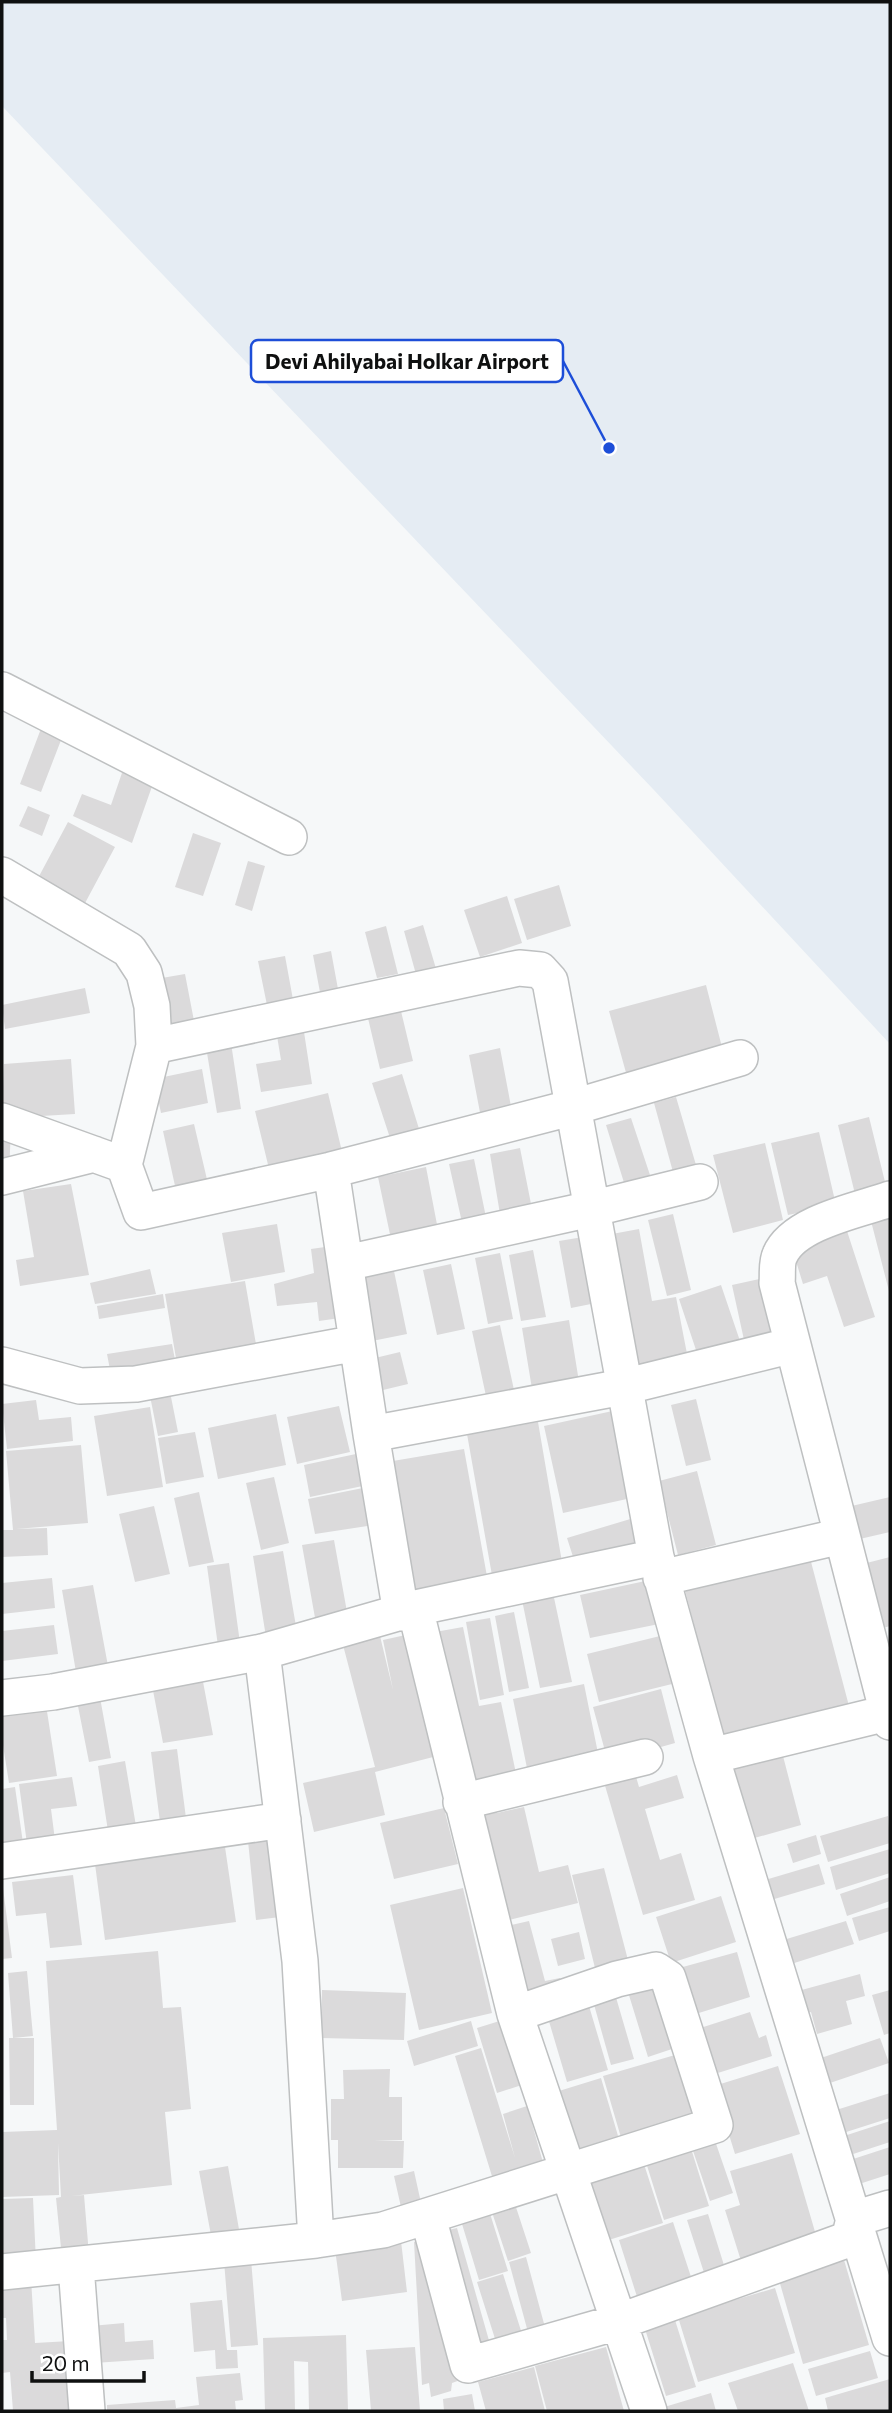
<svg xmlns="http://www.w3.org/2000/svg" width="892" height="2413" font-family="Commissioner,sans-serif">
<rect width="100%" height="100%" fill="#f6f8f9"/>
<path fill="#e5ecf3" d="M2 2H890V1044L653 789 2 106Z"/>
<path fill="#dbdadb" d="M42 726 63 735 41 792 20 784Z
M124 767 155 778 132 843 73 816 82 794 111 805Z
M28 806 50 815 42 836 19 826Z
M68 822 115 847 84 905 37 880Z
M193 833 221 843 203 896 175 887Z
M248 861 265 866 252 911 235 905Z
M559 885 571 926 527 940 514 899Z
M507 896 522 943 480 957 464 910Z
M423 925 437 972 417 978 404 931Z
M386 926 398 974 377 978 365 932Z
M331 951 340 1000 322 1003 313 955Z
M285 956 294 1005 268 1010 258 961Z
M185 974 195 1026 166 1032 156 979Z
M706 985 724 1055 628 1080 609 1011Z
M85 988 90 1013 5 1029 2 1005Z
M400 1007 413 1061 380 1069 367 1014Z
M304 1032 312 1084 261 1092 256 1064 281 1060 277 1036Z
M231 1043 241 1109 217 1113 206 1047Z
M500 1048 513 1117 482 1123 469 1055Z
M71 1059 75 1114 8 1118 2 1109 4 1064Z
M202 1069 208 1103 161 1113 154 1079Z
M402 1074 420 1132 391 1141 372 1083Z
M328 1093 344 1160 271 1177 255 1111Z
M676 1097 696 1165 673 1172 654 1103Z
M869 1117 887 1190 856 1198 838 1125Z
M631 1118 652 1181 626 1189 606 1125Z
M194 1124 209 1188 177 1195 163 1131Z
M2 1127 11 1128 9 1174 2 1173Z
M819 1132 836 1205 788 1215 771 1143Z
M765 1143 783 1220 733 1233 713 1155Z
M520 1148 532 1209 500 1214 490 1154Z
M474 1159 487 1222 463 1227 449 1164Z
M426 1167 439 1235 392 1244 378 1177Z
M71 1184 89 1275 20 1286 16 1260 34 1257 23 1191Z
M673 1214 691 1290 667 1296 648 1220Z
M890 1216V1290L889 1291 871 1221Z
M277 1224 285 1272 231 1282 222 1233Z
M639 1229 652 1301 676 1297 688 1359 637 1367 612 1234Z
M847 1231 875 1317 844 1327 827 1276 803 1284 791 1245Z
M583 1237 596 1303 571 1308 559 1241Z
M332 1246 340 1318 319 1321 317 1302 277 1306 274 1284 314 1273 311 1249Z
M533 1250 546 1317 521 1321 509 1255Z
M500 1253 513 1319 488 1324 475 1258Z
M451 1264 465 1329 437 1335 423 1270Z
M150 1269 156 1294 95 1304 90 1283Z
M394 1271 407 1334 367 1342 354 1279Z
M769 1277 783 1341 746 1349 732 1285Z
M245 1281 257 1350 177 1364 165 1294Z
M721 1285 740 1341 698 1356 679 1299Z
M163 1294 165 1308 99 1319 97 1306Z
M569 1320 580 1388 533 1395 522 1328Z
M500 1325 514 1390 486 1396 472 1331Z
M172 1344 176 1365 111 1375 107 1354Z
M400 1352 408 1384 383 1390 375 1358Z
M168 1382 178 1432 158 1436 148 1386Z
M696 1399 711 1460 686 1466 671 1405Z
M36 1400 39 1420 71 1417 73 1441 7 1449 2 1404Z
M339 1406 350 1452 297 1464 287 1417Z
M150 1407 163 1487 107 1496 94 1416Z
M617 1410 636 1497 563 1513 544 1426Z
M276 1414 286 1465 218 1479 208 1428Z
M538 1422 563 1568 493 1581 467 1434Z
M195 1432 204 1477 166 1484 158 1438Z
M81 1445 88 1523 16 1529 47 1528 48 1555 2 1557V1530H13L6 1451Z
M464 1449 488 1582 404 1596 381 1463Z
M370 1451 377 1483 310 1497 304 1465Z
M697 1471 716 1545 678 1555 659 1481Z
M274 1477 289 1543 261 1550 246 1483Z
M368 1487 374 1525 315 1534 308 1499Z
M199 1492 214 1562 189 1567 174 1498Z
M890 1497V1532L851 1541 843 1508Z
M154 1506 170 1574 135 1582 119 1514Z
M637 1517 646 1546 576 1566 567 1538Z
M334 1540 349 1623 317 1629 302 1545Z
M283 1551 297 1632 266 1637 253 1556Z
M890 1557V1626L872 1631 855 1566Z
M810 1558 849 1706 723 1738 685 1590Z
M229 1563 240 1643 218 1646 207 1566Z
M52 1578 55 1608 2 1614V1583Z
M650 1580 659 1624 590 1638 580 1595Z
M93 1585 108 1666 76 1672 62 1590Z
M553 1593 572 1682 540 1688 522 1600Z
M514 1612 529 1688 509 1692 495 1616Z
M490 1618 504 1695 480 1700 466 1622Z
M54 1625 58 1654 2 1661V1631Z
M463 1627 479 1706 501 1702 518 1783 467 1793 435 1632Z
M410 1634 437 1756 375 1772 385 1815 314 1832 303 1783 375 1767 343 1645 380 1636 393 1690 383 1640Z
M660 1636 672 1684 599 1702 587 1654Z
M201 1671 213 1735 163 1743 151 1680Z
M584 1684 600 1763 529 1778 513 1699Z
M661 1689 675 1743 608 1762 593 1707Z
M99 1692 111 1758 89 1762 76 1696Z
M46 1705 57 1776 9 1783 2 1739V1712Z
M177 1749 186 1818 160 1822 151 1752Z
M783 1756 801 1825 751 1839 732 1769Z
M125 1761 136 1826 108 1831 98 1766Z
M632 1763 639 1787 677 1775 684 1798 645 1809 660 1860 681 1853 695 1900 643 1915 601 1772Z
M72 1777 77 1806 51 1809 55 1840 27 1844 19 1784Z
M15 1787 24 1850 2 1853V1789Z
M494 1800 497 1813 524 1807 539 1872 568 1865 578 1903 497 1923 470 1806Z
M444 1808 458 1864 394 1879 380 1823Z
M888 1816 890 1843 828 1862 820 1836Z
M816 1835 821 1854 793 1863 787 1844Z
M271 1838 280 1917 256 1920 248 1841Z
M225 1847 236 1922 105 1940 95 1864Z
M890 1849V1873L836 1890 830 1867Z
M819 1864 825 1884 771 1900 765 1880Z
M604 1868 629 1964 596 1972 572 1875Z
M73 1875 82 1945 50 1948 46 1913 16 1916 12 1882Z
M890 1877V1901L847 1916 840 1894Z
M2 1880 12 1958 2 1959Z
M463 1888 492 2013 419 2030 390 1905Z
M721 1896 736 1942 671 1963 656 1917Z
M890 1907V1931L859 1941 852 1918Z
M529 1921 545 1981 560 1978 564 1993 523 2005 503 1927Z
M846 1921 854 1944 788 1965 780 1941Z
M579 1932 585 1959 558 1966 551 1939Z
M158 1951 163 2008 181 2007 191 2109 165 2112 172 2185 71 2196 84 2195 89 2255 62 2258 56 2198 61 2197 58 2143 59 2195 2 2197V2132L57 2130 46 1961Z
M737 1952 750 1997 686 2017 672 1970Z
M27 1971 33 2036 13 2038 8 1973Z
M860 1974 865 1996 846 2001 852 2024 817 2034 811 2012 804 2014 798 1991Z
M654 1983 675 2048 648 2057 628 1992Z
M322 1990 406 1993 404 2040 321 2038Z
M890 1990V2033L884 2035 872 1995Z
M615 1994 634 2059 611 2065 593 2001Z
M589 2006 608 2070 567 2082 548 2018Z
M750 2012 759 2038 766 2035 772 2056 705 2077 691 2031Z
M512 2017 531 2082 497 2093 477 2028Z
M471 2021 478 2046 414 2066 407 2041Z
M9 2038H34V2105H10Z
M880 2038 889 2063 824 2085 815 2060Z
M481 2048 515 2158 503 2114 527 2106 546 2173 495 2186 455 2056Z
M675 2055 694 2120 622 2141 603 2076Z
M778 2066 800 2134 735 2154 714 2086Z
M390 2069 389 2097H402V2140L374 2141H404L403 2168H338V2140H331V2099H344L343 2070Z
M601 2078 621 2146 567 2163 546 2095Z
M890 2093V2118L840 2134 833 2111Z
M890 2121V2142L847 2156 841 2137Z
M713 2135 733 2193 710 2201 690 2142Z
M689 2142 709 2206 664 2220 644 2156Z
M890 2147V2174L853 2186 844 2162Z
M792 2153 818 2242 742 2264 725 2210 740 2205 730 2171Z
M642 2158 663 2223 596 2244 575 2180Z
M228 2166 241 2241 213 2246 199 2171Z
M414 2171 423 2212 403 2216 394 2176Z
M512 2195 531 2253 508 2261 489 2203Z
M33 2198 36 2262 2 2264V2199Z
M487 2204 508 2271 479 2280 459 2214Z
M708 2214 728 2278 708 2285 687 2220Z
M673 2222 694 2286 639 2303 619 2240Z
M457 2228 492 2351 471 2357 436 2233Z
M430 2237 466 2378 452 2383 451 2391 431 2397 429 2383 422 2385 414 2242Z
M401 2241 407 2292 342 2301 335 2249Z
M842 2253 869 2345 803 2364 777 2273Z
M526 2257 546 2331 529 2336 509 2262Z
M251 2259 258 2345 231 2347 224 2261Z
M503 2274 523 2337 497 2345 477 2282Z
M31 2279 35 2343 70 2341 75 2411H13L10 2372 2 2373V2340H7L6 2318H2V2281Z
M775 2288 795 2353 698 2382 678 2317Z
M222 2300 227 2350H237L238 2368 216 2369 215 2350 194 2352 190 2303Z
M675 2320 696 2387 666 2396 645 2329Z
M124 2323 125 2342 153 2340 154 2359 94 2363 91 2326Z
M346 2335 348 2411H309L308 2362 294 2361 295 2411H265L263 2338Z
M415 2347 420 2411H371L366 2350Z
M606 2347 624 2411H547L535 2366Z
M870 2351 878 2378 816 2396 808 2369Z
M793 2363 809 2411H738L728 2383Z
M534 2367 545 2411H486L478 2382Z
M240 2373 243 2400 235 2401 236 2411H107V2405L175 2400 176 2408 199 2405 196 2377Z
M890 2379V2411H828L825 2398Z
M711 2393 716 2411H651Z
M472 2394 475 2411H444L443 2399Z"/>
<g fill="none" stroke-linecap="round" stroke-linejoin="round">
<defs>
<path id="minor" d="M2 690 289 837
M2 875 129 950 144 973 152 1006 154 1046 124 1165
M154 1046 519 968 540 970 550 981 656 1557 711 1756 890 2338
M2 1121 124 1165 141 1212 331 1170 371 1434 623 1387 793 1345
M331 1170 574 1107 740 1058
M2 1177 94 1154
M346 1263 591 1209 700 1182
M2 1365 80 1386 136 1384 357 1343
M371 1434 401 1613
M843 1539 777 1283C778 1275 776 1263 780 1255 794 1222 859 1210 890 1199
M661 1578 833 1538 843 1539 890 1722
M2 1698 53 1692 262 1652 415 1608
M711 1756 887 1713
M461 1802 645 1757
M2 1861 283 1820
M428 2217 468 2365 618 2322 849 2239 854 2219 890 2208
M316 2240 383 2230 715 2125 668 1978 656 1970 617 1979 515 2014
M76 2266 87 2411
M2 2272 316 2240 300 1961 262 1652
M649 2411 515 2014 415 1608 656 1557"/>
</defs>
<use href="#minor" stroke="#bec0c1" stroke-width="38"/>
<use href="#minor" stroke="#fff" stroke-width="35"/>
</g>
<path fill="none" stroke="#1d4ed8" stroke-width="2.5" d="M609 448L563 361"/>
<circle fill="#1d4ed8" stroke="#fff" stroke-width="2.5" cx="609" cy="448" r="7"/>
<rect fill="#fff" stroke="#1d4ed8" stroke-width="2.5" x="251" y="340" width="312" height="42" rx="7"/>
<g font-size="21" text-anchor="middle" font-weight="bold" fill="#0f1010">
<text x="407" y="369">Devi Ahilyabai Holkar Airport</text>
</g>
<rect width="892" height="2413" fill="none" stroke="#0f1010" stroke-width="7"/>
<path d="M32 2371v10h112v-10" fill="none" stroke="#0f1010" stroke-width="3.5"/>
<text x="42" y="2371" font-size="21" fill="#0f1010" stroke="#ffffff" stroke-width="5" paint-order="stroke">20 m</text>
</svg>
